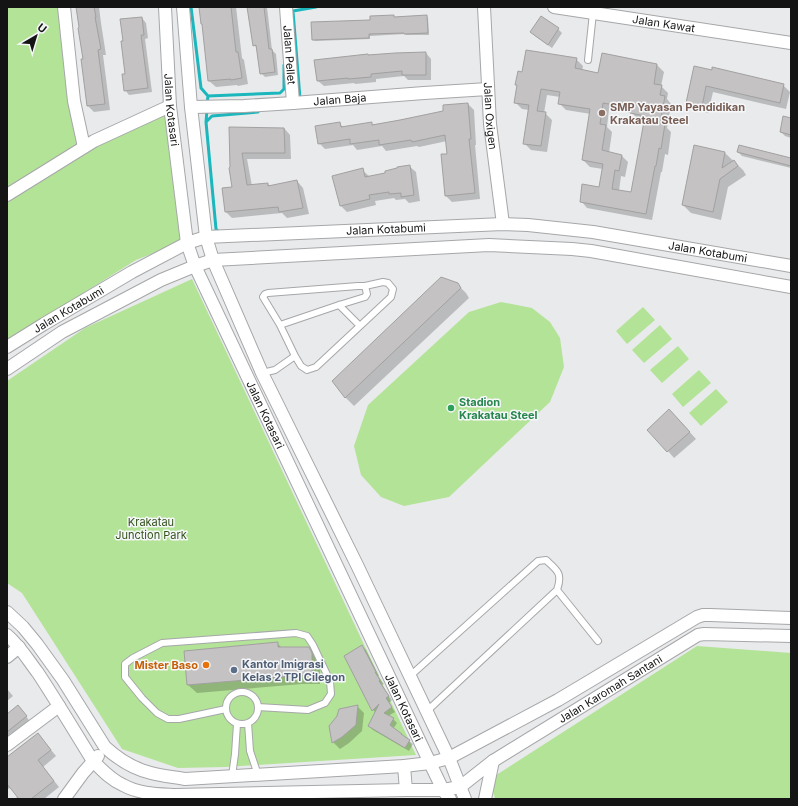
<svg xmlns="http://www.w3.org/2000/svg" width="798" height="806" font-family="Inter,sans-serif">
<rect width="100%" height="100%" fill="#e9eaec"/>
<path fill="#b3e397" d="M7 7H65L80 143 170 113 188 240 136 260 7 341Z
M192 279 416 755 225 767 178 768 122 749 22 593 7 583V381L85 328Z
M501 302 532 308 550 322 560 338 564 367 550 402 449 497 404 506 381 497 361 475 354 446 368 405 469 312Z
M643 307 655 320 627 344 616 331Z
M660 325 672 339 644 363 632 350Z
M678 346 689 359 662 383 650 370Z
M699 370 711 383 683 407 672 394Z
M716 389 728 402 701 426 689 413Z
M697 646 791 653V799H495L490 779Z"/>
<path fill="#0003" fill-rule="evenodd" d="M77 7H99L101 23 106 55H103L110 110 94 112 88 106 84 59Z
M200 7H236L242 58 244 60 248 84 238 86 237 85 216 87 209 81 203 25Z
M248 7H267L272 50 276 54 278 75 265 77 261 73 258 49 254 45Z
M426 16 428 18 429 35H406L405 34 370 36V39L315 41 313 40 371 21Z
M142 18 146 23 148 38 145 39 152 92 129 95 125 90 127 75Z
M558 29 562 33 552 48 535 36 531 32Z
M426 53 431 59V80H408L404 76 376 79V82L355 84 354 83 324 86 318 81 368 55 369 56Z
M603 54 657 65 664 72 661 86 668 93 667 99 671 104 667 128 671 132 668 155 665 154 662 172H661L652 220 587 208 581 201 600 188 603 169 590 167 583 160 591 114 566 110 559 103 560 97 547 95 544 113H545L552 120 547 152 531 150 524 143 529 110 522 109 515 102 523 73 576 59 583 66 582 71 599 74ZM609 109 632 113 638 119 645 120 632 193 619 191 621 176 625 177 628 162 622 156 609 153 612 132 607 127Z
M695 67 783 85 790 92 786 109 713 92 708 113 694 109 687 103Z
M468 104 474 110 476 145H475L480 199 452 202 446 196 448 155 447 141 419 147 417 146 386 151 382 146 357 150 353 145 325 149 319 143 340 124 344 128 372 124 374 125 444 112Z
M791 119V138L785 136 781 132Z
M230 128H284L290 135 291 159H247L252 186 268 184 270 186 297 181 303 188 309 214 287 218 282 213 232 218 226 212 233 188 231 168Z
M738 152 791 159V168L742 156Z
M725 153 743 170 746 175 728 187 721 220 691 213 683 205Z
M409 166 416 172 420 201 409 203 405 199 396 200 394 198 375 201 376 205 347 212 341 206 362 170 369 176V177L386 174Z
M457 284 466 293 469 298 354 406 346 398 334 381Z
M676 417 696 439 674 458 668 451Z
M277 643 282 648H309L317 657 320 662V684H302L197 693 188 685 185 652Z
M362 646 366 650 379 676H378L384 684 382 685 392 700 389 703 395 712 388 716 393 719 397 723 393 729 413 744 409 751 373 730 369 726 376 713 373 710Z
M7 689 13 696 7 701Z
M357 706 364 713 362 731 349 743 340 749 333 742Z
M23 712 31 723 7 742V715Z
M38 734 56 756 43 767 59 787 44 799H15L18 796 11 787 7 790V759Z"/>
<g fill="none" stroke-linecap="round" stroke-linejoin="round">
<path stroke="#1bb7bc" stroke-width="3" d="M191 7 201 88 208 96 207 104
M208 96 280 93 284 89V65
M300 98 293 11 316 7
M206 122 207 110
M220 233 216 229 206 122 212 116 258 112"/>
</g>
<path fill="#c4c2c2" stroke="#a2a0a0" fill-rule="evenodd" d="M76 7H94L96 17H95L101 49 98 50 105 104 87 106 81 59H83L78 28 79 27Z
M199 7H231L236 52H238L242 78 231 80V79L208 81 202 24H201Z
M247 7H264L269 49H272L275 72 260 74 256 45 253 46Z
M394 15V17L427 15 428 33 404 34V33L369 34V38L312 40 311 22 370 20V16Z
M541 16 559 28 548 45 530 32Z
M142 17 144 35H141L148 88 124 91 122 74H125L121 41H123L120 19Z
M526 50 577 58 575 68 598 73 602 53 657 64 654 84 662 85 660 95 665 96 660 123 665 124 661 149 659 148 656 166H655L646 214 580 202 582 184 599 187 603 164 582 160 590 109 558 104 560 92 541 89 537 111 546 112 541 146 523 144 529 105 514 103 517 85H515L518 71 522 72ZM603 103 631 108 630 113 645 116 631 192 612 189 615 170 619 171 622 155 602 150 606 125 600 124Z
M426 52V75H402V71L371 74V77L348 79V78L317 81 314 60 368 54V55L395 53Z
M694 66 712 70V67L784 84 780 103 706 86 702 107 686 103Z
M468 103 471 139H469L475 193 445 196 441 154H447L445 135 412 142 411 140 379 145V140L350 144V139L318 144 315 126 340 122 341 127 372 122V125L400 120 443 111V105Z
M783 116 791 118V135L780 132Z
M229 127 284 128 285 153H242L247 185 268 183V186L297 180 303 208 279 212 278 207 225 212 222 188 232 187 229 168 230 167Z
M694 145 725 152 722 168 734 160 738 166 720 179 713 212 682 205Z
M739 145 791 158V166L737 152Z
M410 165 414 195 401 197V193L389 194V192L369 195 370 199 340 206 332 176 363 168 365 177 385 173V171L397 168V167Z
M441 277 458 283 461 288 345 398 332 381Z
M669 409 690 432 667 452 647 430Z
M278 642V647H309L312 653V676H293L187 685 184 651Z
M362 645 376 672H375L380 680 379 681 389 696 386 698 392 707 384 713 394 718 390 725 402 734H401L410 740 405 748 368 726 379 704 372 711 344 656Z
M18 705 27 716 7 732V714Z
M358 705 356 725 342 737 332 743 329 726 337 716 339 709Z
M38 733 51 750 38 760 54 781 31 799H19L7 784V757Z"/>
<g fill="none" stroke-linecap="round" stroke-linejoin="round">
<defs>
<path id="lane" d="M588 60 593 13
M339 305 360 326
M295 356 301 366 307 370 316 367 391 297 393 289 388 283 383 282 365 286
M262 373 275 370 295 356 280 325 263 297 265 294 268 293 358 286H365L367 294 365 297 339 305 280 325
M557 590 598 641
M410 676 538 561 546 560C557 570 563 573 557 590L427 711
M226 708a16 16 0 1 1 32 0a16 16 0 1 1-32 0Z
M226 709 179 719H168L157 713 142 698 125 677V664L133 658 162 643 296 633 307 636 313 645 330 681 331 694 325 703 308 710 258 707
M248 723 250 751 258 775
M232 776 235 754 237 724"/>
<g id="street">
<path d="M64 7 74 101 84 147"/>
<path id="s1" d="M165 7 170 106 187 243 195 266 430 763 443 790 450 799"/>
<path d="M183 7 191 107 206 237 213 260 262 373 357 565 449 758 465 799"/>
<path id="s2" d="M286 7 293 103"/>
<path id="s3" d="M484 7 490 124 503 224"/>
<path id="s4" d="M554 7 791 43"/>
<path id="s5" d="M191 107 244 106 293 103 424 93 488 89"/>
<path d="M7 195 94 141 170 106"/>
<path id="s6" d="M7 347 44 324 132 272 187 243 206 237 503 224 528 225 593 232 791 266"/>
<path d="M7 369 62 332 161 280 195 266 213 260 489 245 572 249 591 251 791 287"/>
<path d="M7 612 23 627 37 644 63 680 105 747C118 759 134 769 151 773 162 776 174 777 185 779L404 766 430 763 449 758 558 700 697 617 703 615H710L791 618"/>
<path id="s7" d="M7 635C20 646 28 660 38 673 57 702 75 732 93 761 102 770 111 780 123 785 139 794 158 794 175 795L406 790H443L460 787 493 761 698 635 704 634 791 636"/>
<path d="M7 657 19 647"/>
<path d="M7 745 59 706"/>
<path d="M404 766 406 790"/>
<path d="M64 799 83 773 98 756"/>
<path d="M485 799 493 761"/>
</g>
</defs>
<use href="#lane" stroke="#a6a7a9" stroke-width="8"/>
<use href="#street" stroke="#a6a7a9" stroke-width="14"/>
<use href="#lane" stroke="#fff" stroke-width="6"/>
<use href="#street" stroke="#fff" stroke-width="12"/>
</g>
<circle fill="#8d6e63" stroke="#f6f7f9" stroke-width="1.5" cx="602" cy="113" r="4"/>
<circle fill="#2e9e5b" stroke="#f6f7f9" stroke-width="1.5" cx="451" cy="408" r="4"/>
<circle fill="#e8710a" stroke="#f6f7f9" stroke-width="1.5" cx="206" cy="665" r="4"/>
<circle fill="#5c6f8a" stroke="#f6f7f9" stroke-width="1.5" cx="234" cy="670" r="4"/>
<g text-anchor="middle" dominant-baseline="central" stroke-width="3" stroke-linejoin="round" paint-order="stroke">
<g font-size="11" fill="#141415" stroke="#f6f7f9">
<text stroke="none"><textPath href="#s4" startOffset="111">Jalan Kawat</textPath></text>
<text stroke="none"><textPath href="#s2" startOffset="48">Jalan Pellet</textPath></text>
<text stroke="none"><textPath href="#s5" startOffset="149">Jalan Baja</textPath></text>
<text stroke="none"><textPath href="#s1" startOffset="103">Jalan Kotasari</textPath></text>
<text stroke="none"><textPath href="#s3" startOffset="109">Jalan Oxigen</textPath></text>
<text stroke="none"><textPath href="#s6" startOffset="408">Jalan Kotabumi</textPath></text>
<text stroke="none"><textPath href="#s6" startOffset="732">Jalan Kotabumi</textPath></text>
<text stroke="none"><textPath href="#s6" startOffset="72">Jalan Kotabumi</textPath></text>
<text stroke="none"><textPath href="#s1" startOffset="426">Jalan Kotasari</textPath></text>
<text stroke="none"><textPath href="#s7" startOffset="710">Jalan Karomah Santani</textPath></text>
<text stroke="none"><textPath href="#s1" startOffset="750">Jalan Kotasari</textPath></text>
</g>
<g font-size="11" font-weight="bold" fill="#785e54" stroke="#f6f7f9" text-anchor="start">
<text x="610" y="107">SMP Yayasan Pendidikan<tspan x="610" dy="13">Krakatau Steel</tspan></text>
</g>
<g font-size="11" font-weight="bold" fill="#27864d" stroke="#f6f7f9" text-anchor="start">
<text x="459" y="402">Stadion<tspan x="459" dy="13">Krakatau Steel</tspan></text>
</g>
<g font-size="11" fill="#32511c" stroke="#f6f7f9">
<text x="151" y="522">Krakatau<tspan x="151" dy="13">Junction Park</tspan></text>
</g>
<g font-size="11" font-weight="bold" fill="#4e5e75" stroke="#f6f7f9" text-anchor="start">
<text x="242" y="664">Kantor Imigrasi<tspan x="242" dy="13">Kelas 2 TPI Cilegon</tspan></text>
</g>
<g font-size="11" font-weight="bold" fill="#c56008" stroke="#f6f7f9" text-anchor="end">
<text x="198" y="665">Mister Baso</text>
</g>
</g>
<rect width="798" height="806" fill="none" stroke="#141415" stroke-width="16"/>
<g transform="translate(36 36) rotate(38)" stroke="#f6f7f9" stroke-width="3" paint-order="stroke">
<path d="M0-3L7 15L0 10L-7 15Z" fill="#141415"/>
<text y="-6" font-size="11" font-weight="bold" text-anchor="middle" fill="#141415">U</text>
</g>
</svg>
